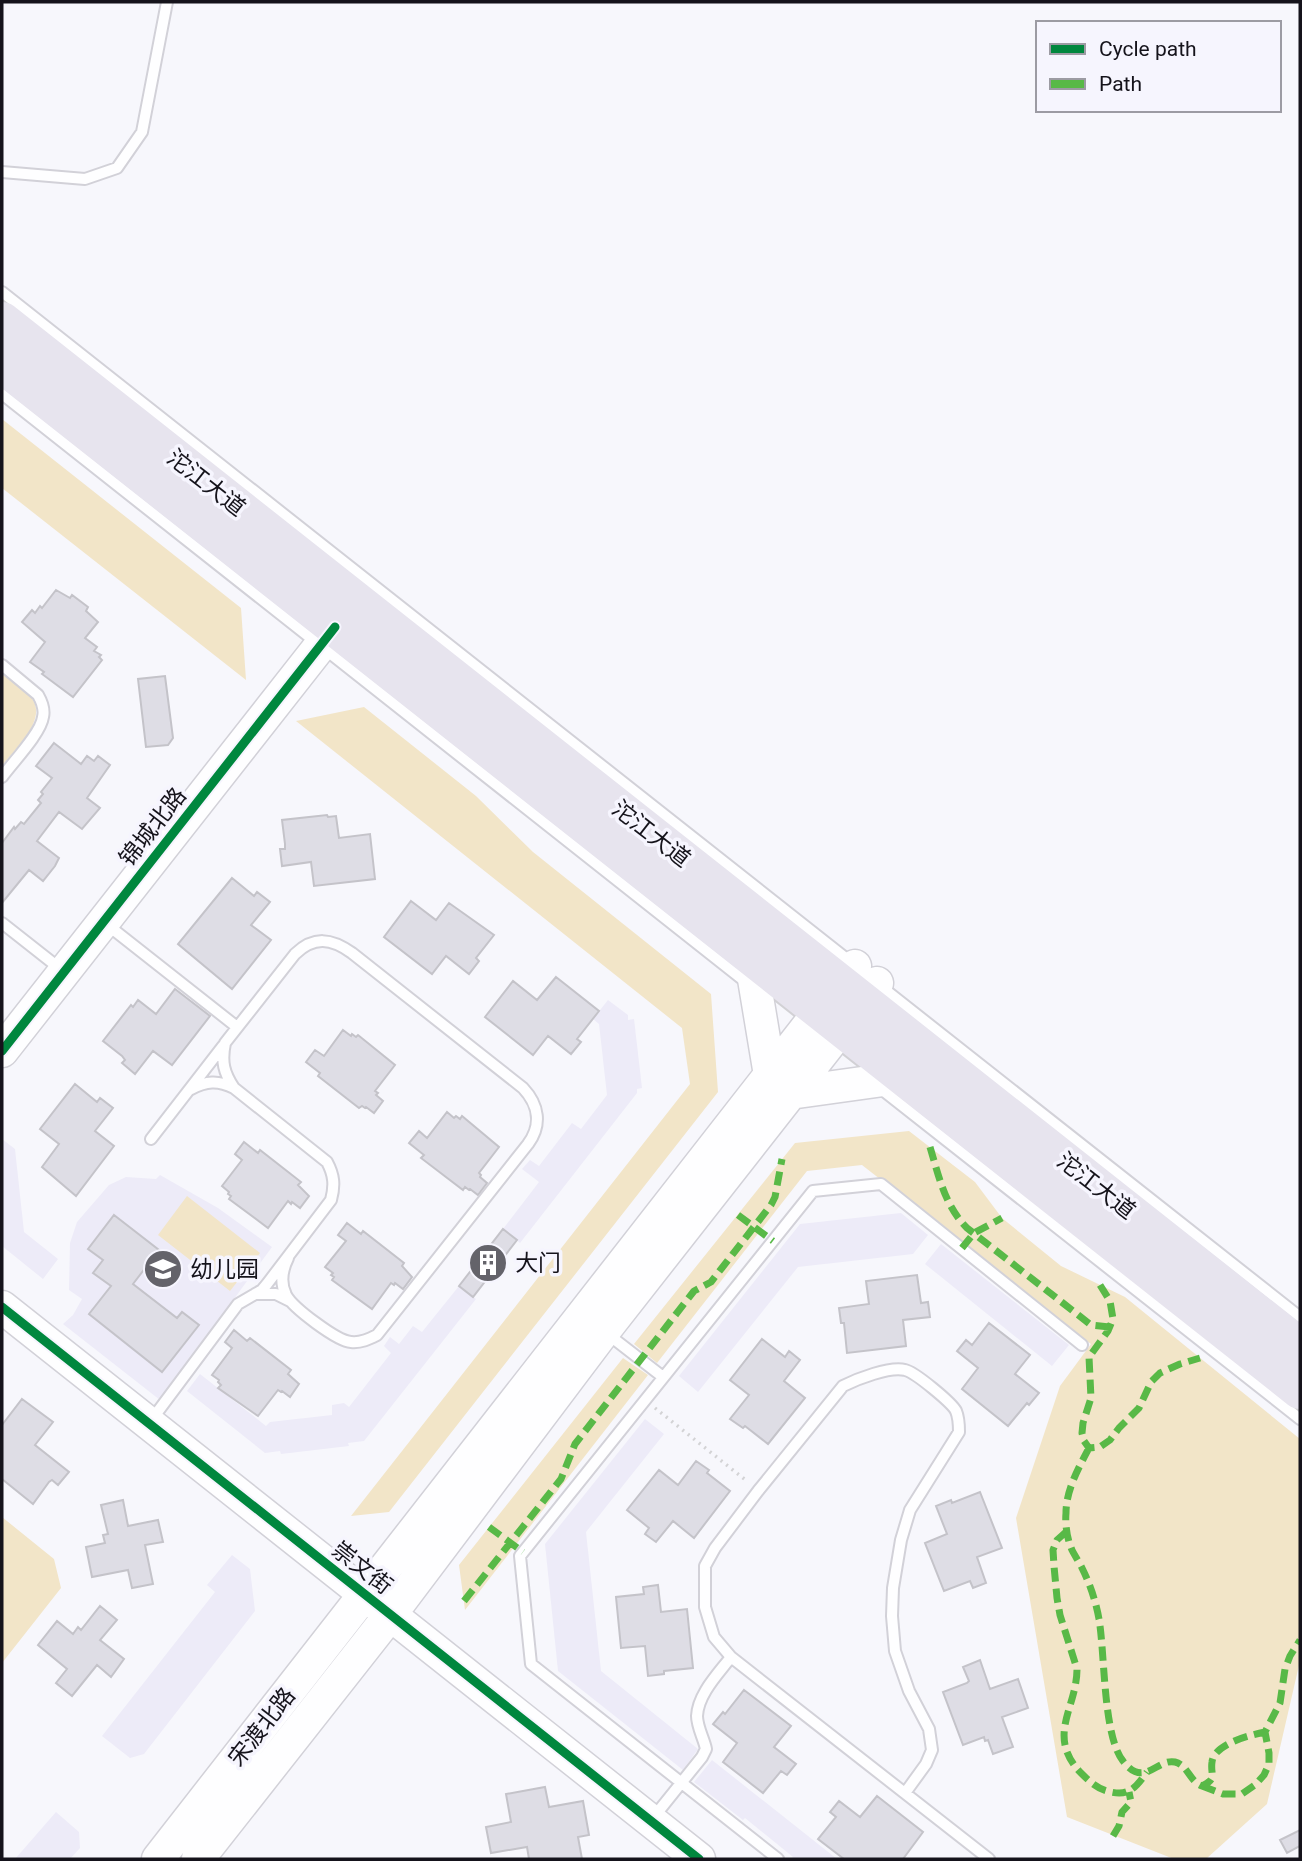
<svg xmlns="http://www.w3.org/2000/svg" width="1302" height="1861" font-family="Roboto,'Noto Sans SC',sans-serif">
<rect width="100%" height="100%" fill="#f7f7fc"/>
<path fill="#edebf8" d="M608 1000 628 1015V1020L634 1019 642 1088 637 1089V1093L520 1243 503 1229 539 1182 522 1169 530 1160 539 1166 572 1123 581 1129 607 1095 599 1024 593 1019Z
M2 1139 15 1149 24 1232 58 1259 43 1279 2 1246Z
M160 1175 218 1208 272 1247 160 1400 63 1324 73 1315 82 1299 69 1290 70 1243 77 1222 109 1185 126 1177 156 1179Z
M901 1213 928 1235 913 1254 798 1267 698 1392 679 1376 800 1224Z
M941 1244 1069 1345 1052 1366 925 1264Z
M459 1286 476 1299 364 1441 348 1443 349 1446 281 1454 280 1451 265 1453 187 1391 200 1374 266 1426 270 1422 332 1415V1405L344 1403 349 1407 391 1353 384 1346 390 1337 399 1344 413 1326 422 1332Z
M645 1419 664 1434 586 1532 601 1671 698 1749 683 1770 558 1671 545 1544Z
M232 1555 250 1569 255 1611 144 1754 130 1758 102 1736 215 1592 207 1585Z
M712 1760 837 1859H791L793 1857 745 1818 743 1820 694 1782Z
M56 1812 79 1832 80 1848 70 1859H15Z"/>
<path fill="#f2e5c8" d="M2 419 241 608 246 680 2 488Z
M2 672C12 680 24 687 31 697 49 719 15 749 2 766Z
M364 707 476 796 533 852 711 994 718 1092 389 1512 351 1516 690 1084 682 1028 296 721Z
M909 1131 975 1182 1002 1218 1061 1266 1125 1297 1300 1439V1661L1267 1804 1206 1859H1174L1067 1817 1016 1518 1060 1386 1091 1344 862 1165 807 1171 657 1363 634 1344 795 1143Z
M187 1196 260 1253 230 1291 158 1235Z
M623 1358 648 1375 465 1610 459 1565Z
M2 1517 54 1559 61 1588 2 1663Z"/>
<path fill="#dedde5" stroke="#c4c3c9" stroke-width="2" d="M56 590 70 598 72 595 88 607 86 611 98 622 85 638 97 647 94 651 101 655 99 657 102 660 73 697 42 674 44 672 30 662 45 642 22 622 32 610 35 613 40 606 42 608Z
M165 676 173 738 168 745 146 747 138 679Z
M54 743 81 764 87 756 94 761 98 756 110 765 87 798 100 808 82 829 59 812 37 841 59 858 55 866 43 881 29 870 2 903V843L14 827 15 829 21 822 24 824 41 803 38 800 43 794 41 792 52 778 36 766Z
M327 815 328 817 336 816 339 838 370 834 375 879 314 886 311 862 282 866 280 849H285V844L282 820Z
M232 878 254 896 257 892 270 902 251 925 271 940 232 989 178 944Z
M411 901 436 920 449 903 494 935 476 958 479 961 469 974 446 956 432 974 384 937Z
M556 977 599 1011 577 1039 581 1042 571 1054 548 1036 533 1055 485 1017 513 981 537 1000Z
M175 989 210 1016 172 1065 153 1051 135 1074 122 1063 125 1060 122 1056 103 1041 131 1005 133 1007 138 1000 156 1014Z
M343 1030 351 1036 352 1034 356 1037 358 1035 395 1065 375 1091 378 1093 376 1095 383 1101 374 1113 366 1107 365 1108 362 1106 359 1108 318 1076 320 1073 306 1062 315 1050 324 1056Z
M75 1084 97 1102 100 1098 113 1108 95 1131 114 1146 76 1196 42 1167 59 1144 40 1129Z
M447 1112 454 1118 456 1116 460 1119 462 1116 499 1147 479 1173 481 1175 480 1177 487 1183 478 1195 470 1189 469 1190 465 1187 463 1190 421 1158 424 1155 409 1143 419 1131 427 1138Z
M244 1142 258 1153 260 1150 301 1182 298 1185 309 1196 300 1208 292 1202 291 1204 288 1201 268 1228 229 1199 231 1196 228 1194 229 1192 222 1186 242 1160 235 1154Z
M114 1215 159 1250 133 1284 177 1318 182 1312 199 1325 162 1372 89 1314 111 1286 93 1273 103 1260 88 1249Z
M347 1223 361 1234 363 1231 404 1263 402 1266 412 1277 403 1289 395 1283 394 1285 391 1283 372 1309 332 1280 334 1277 331 1275 333 1273 325 1267 346 1241 338 1235Z
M503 1229 517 1240 473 1297 459 1286Z
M917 1275 921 1303 928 1302 930 1317 903 1320 906 1346 847 1353 844 1323H841L839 1308 869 1304 866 1281Z
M989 1323 1030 1355 1015 1374 1039 1393 1029 1405 1027 1403 1008 1426 962 1389 978 1368 957 1351 966 1340 972 1345Z
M234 1330 247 1341 250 1338 291 1370 288 1374 299 1384 290 1397 282 1391 281 1392 278 1390 258 1416 218 1388 221 1385 218 1382 219 1380 212 1375 232 1348 225 1342Z
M762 1339 785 1357 789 1351 800 1360 784 1381 805 1398 768 1444 745 1426 743 1428 730 1419 749 1395 730 1380Z
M22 1399 53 1422 35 1445 69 1472 58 1485 52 1480 49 1482 33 1504 2 1479V1425Z
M696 1461 709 1470 707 1473 730 1491 694 1538 673 1521 656 1542 645 1534 649 1528 627 1510 659 1470 678 1485Z
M980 1492 1002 1548 977 1557 986 1583 973 1588 970 1581 944 1591 925 1543 947 1534 936 1506 951 1500 952 1503Z
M123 1500 128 1526 158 1520 163 1542 145 1545 153 1584 132 1588 128 1570 92 1577 86 1547 105 1543 103 1535 108 1534 101 1505Z
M658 1585 661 1612 687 1609 693 1668 664 1671V1674L648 1676 645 1646 621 1648 616 1597 644 1594 643 1587Z
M100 1606 117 1620 100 1640 124 1659 111 1677 97 1665 72 1696 56 1683 67 1669 38 1645 57 1621 73 1634 78 1627 81 1630Z
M980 1660 990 1689 1018 1679 1028 1708 1002 1717 1013 1747 993 1754 988 1740 985 1741 984 1737 963 1745 943 1692 967 1683 969 1681 963 1667Z
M744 1690 791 1726 774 1747 796 1764 787 1775 781 1771 763 1793 723 1762 737 1743 713 1724 723 1712 725 1714Z
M545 1787 549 1807 583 1801 589 1835 578 1837 582 1859H529L527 1847 491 1853 486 1827 511 1822 506 1794Z
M877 1796 923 1832 903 1859H844L818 1839 836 1817 830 1812 839 1801 860 1817Z
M1300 1830V1846L1287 1853 1280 1840Z"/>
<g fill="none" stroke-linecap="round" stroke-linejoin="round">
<defs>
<path id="lane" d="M2 172 85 179 117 168 142 132 167 2
M2 292 853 964
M2 394 746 982
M2 665 38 695C42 702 45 709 43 717 41 733 13 762 2 777
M2 923 63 971
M105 923 237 1027
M879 985 1300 1317
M880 1088 1300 1419
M191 1089C206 1081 218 1080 234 1088
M151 1139 223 1046
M255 1294H276L290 1301
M605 1332 663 1377
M150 1422 238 1304 262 1290 267 1284 331 1200C335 1185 334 1175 327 1162L234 1088C224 1073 221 1062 225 1043L295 954C314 936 331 938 352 953L523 1088C539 1105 542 1125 528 1144L377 1335C369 1339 361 1343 351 1342 337 1341 293 1308 286 1295 280 1283 282 1270 288 1258
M731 1657 714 1637 705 1607V1566L715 1548 758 1491 843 1386C857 1379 890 1366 905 1370 915 1372 952 1403 956 1411 959 1418 959 1425 959 1432L910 1510 901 1540 893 1588 892 1616 895 1651 909 1691 929 1729 932 1750 926 1764 905 1793
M653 1818 702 1757 706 1749C704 1739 697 1727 697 1716 698 1694 718 1674 731 1657L989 1859
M778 1859 531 1664 520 1556 813 1191 881 1184 1082 1345"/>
<path id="secondary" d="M750 955 770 1075
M2 1051 335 627
M790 1093 905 1077
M2 1307 699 1859
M158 1859 855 966
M198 1859 390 1615 604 1331 877 983"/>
<path id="highway" d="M2 321 1300 1347
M2 364 1300 1390"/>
</defs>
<use href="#lane" stroke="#d2d1d8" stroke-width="14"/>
<use href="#secondary" stroke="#d2d1d8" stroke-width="35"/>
<use href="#highway" stroke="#d2d1d5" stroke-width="42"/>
<path stroke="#d3d3d5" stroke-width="3.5" stroke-dasharray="2 5" stroke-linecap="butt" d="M655 1408 748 1482"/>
<use href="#lane" stroke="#fefeff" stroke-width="10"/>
<use href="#secondary" stroke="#fefeff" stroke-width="32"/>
<use href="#highway" stroke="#e7e4ee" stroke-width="38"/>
<path stroke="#58b947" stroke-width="7" stroke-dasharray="14 7" stroke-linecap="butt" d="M930 1147C939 1177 945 1206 967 1228L1091 1325 1110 1327
M738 1215 773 1241
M962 1248 974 1233 1002 1218
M1100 1285 1110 1301 1113 1319 1108 1331 1089 1357 1091 1398 1083 1423 1082 1433 1084 1441 1089 1448 1100 1447 1110 1440 1119 1428 1139 1408 1151 1382 1160 1373 1180 1364 1200 1358
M1089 1448C1079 1467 1066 1490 1066 1513 1065 1524 1067 1539 1072 1550 1075 1556 1079 1562 1082 1568 1090 1584 1096 1602 1099 1619 1105 1654 1103 1736 1123 1761 1144 1789 1157 1758 1175 1762 1188 1765 1189 1781 1202 1786 1218 1778 1210 1775 1212 1762 1214 1744 1250 1735 1265 1732
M489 1527 523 1552
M1067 1531 1057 1540 1053 1550 1054 1566 1057 1598 1060 1615 1077 1669C1077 1708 1046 1735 1080 1772 1088 1780 1096 1788 1107 1791 1128 1797 1135 1789 1147 1772
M464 1601 561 1479 575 1444 694 1291 711 1282 771 1205 775 1197 782 1159
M1202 1786 1223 1794H1242L1255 1785 1264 1775 1269 1764V1753L1265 1732 1280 1703 1285 1669 1290 1656 1300 1640
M1113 1836 1119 1826 1122 1812 1131 1802 1129 1792"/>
<defs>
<path id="cycleway" d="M2 1051 335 627
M2 1307 699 1859"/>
</defs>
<use href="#cycleway" stroke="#f6f5fe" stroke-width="13"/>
<use href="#cycleway" stroke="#00873e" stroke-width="9"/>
</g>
<defs>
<symbol id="building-disc" viewBox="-11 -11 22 22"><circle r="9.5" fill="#64636a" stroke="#f6f5fe"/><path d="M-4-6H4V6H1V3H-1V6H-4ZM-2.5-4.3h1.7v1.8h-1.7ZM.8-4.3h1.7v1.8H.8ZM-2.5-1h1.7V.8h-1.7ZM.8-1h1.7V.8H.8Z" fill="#fff"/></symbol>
<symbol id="school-disc" viewBox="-11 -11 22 22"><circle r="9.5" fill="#64636a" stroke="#f6f5fe"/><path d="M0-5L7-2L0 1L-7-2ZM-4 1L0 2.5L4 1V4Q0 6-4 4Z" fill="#fff"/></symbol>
</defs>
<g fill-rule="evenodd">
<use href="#building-disc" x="466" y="1241" width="44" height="44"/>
<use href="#school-disc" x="141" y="1247" width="44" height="44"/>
</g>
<g text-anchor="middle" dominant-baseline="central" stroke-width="7" stroke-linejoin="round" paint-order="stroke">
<g font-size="23" fill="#15131b" stroke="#f6f5fe">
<text transform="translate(206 483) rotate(38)">沱江大道</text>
<text transform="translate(153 827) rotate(-52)">锦城北路</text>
<text transform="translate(651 834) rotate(38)">沱江大道</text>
<text transform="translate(1096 1186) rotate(38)">沱江大道</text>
<text transform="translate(362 1568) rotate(38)">崇文街</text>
<text transform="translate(262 1727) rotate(-52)">宋渡北路</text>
</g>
<g font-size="23" fill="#15131b" stroke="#f6f5fe" text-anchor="start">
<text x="515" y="1263">大门</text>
<text x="190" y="1269">幼儿园</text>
</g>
</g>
<rect width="1302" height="1861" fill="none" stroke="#15131b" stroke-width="7"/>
<rect x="1036" y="21" width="245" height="91" fill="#f6f5fe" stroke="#9c9ba3" stroke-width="2"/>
<rect x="1050" y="44" width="35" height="10" fill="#00873e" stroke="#9c9ba3" stroke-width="2"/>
<text x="1099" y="56" font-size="21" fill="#15131b">Cycle path</text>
<rect x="1050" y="79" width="35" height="10" fill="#58b947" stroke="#9c9ba3" stroke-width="2"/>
<text x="1099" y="91" font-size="21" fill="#15131b">Path</text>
</svg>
